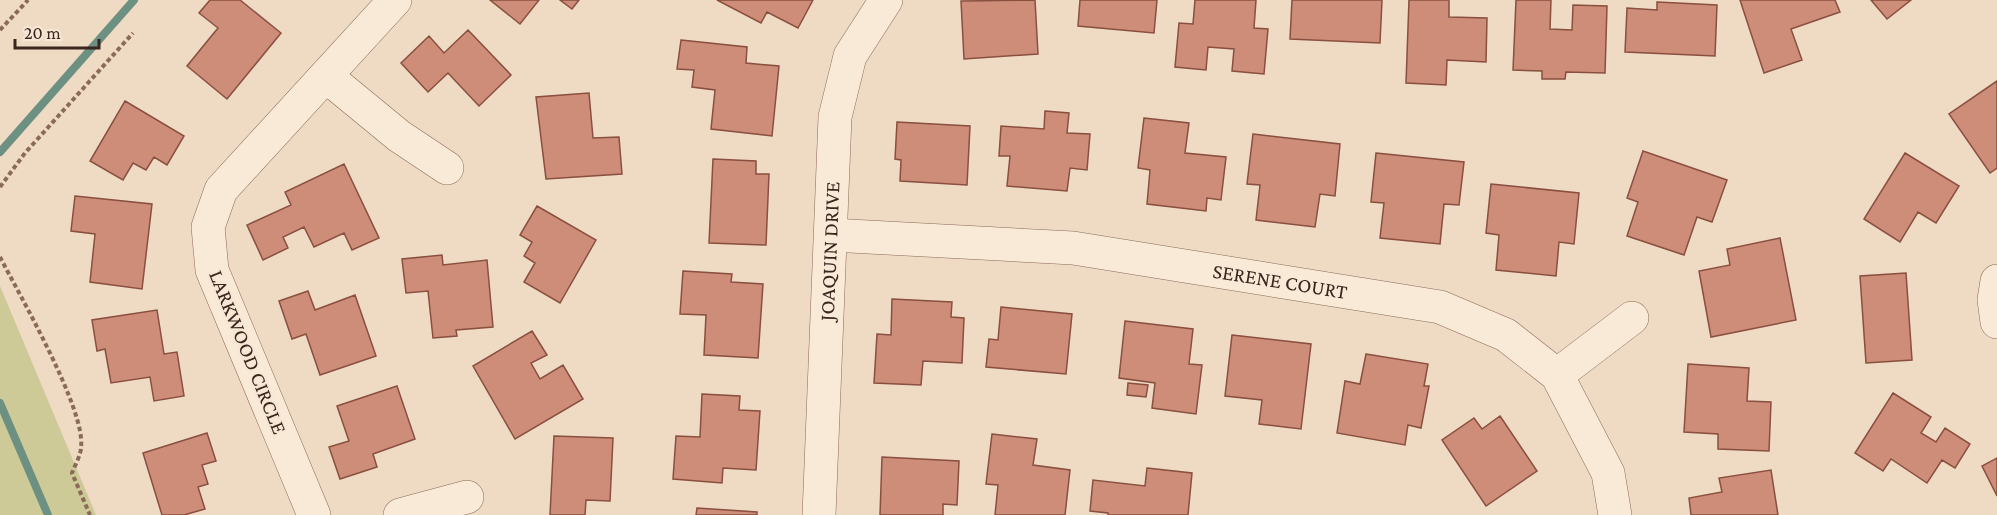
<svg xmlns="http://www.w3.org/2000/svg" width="1997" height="515" font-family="'Crimson Pro',serif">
<rect width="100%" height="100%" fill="#efdac4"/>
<path fill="#cdca97" d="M0 286 96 515H0Z"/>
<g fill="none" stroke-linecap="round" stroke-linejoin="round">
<path stroke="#6c9081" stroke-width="8" d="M0 152 134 0
M0 403 48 515"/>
</g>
<path fill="#ce8d79" stroke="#894f3f" stroke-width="1.5" d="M210 0H240L281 33 227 99 187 66 218 28 199 13Z
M490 0H539L520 24Z
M560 0H579L572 9Z
M717 0H813L798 28 767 12 761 23Z
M1035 0 1038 54 964 59 961 1Z
M1080 0H1157L1154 33 1078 26Z
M1195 0H1256L1254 28 1268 29 1264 74 1232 71 1234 49 1208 47 1206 70 1175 67 1179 23 1193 24Z
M1292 0H1382L1380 43 1290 39Z
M1409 0H1449V17L1487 18 1486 62 1447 60 1446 85 1406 83Z
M1516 0H1551L1550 29 1572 30 1573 5 1607 6 1605 73 1566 72 1565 79H1542V71L1513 70Z
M1740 0H1835L1840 12 1791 29 1802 60 1764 73Z
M1871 0H1911L1887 19Z
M1657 2 1717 5 1715 56 1625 52 1627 8 1657 10Z
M468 30 511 75 479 106 448 73 428 92 401 63 429 36 444 53Z
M681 40 747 47 746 63 779 66 772 136 711 129 715 90 692 87 694 70 677 69Z
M1997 81V168L1990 173 1949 114Z
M589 93 593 138 619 137 622 174 546 179 536 97Z
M125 101 184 136 167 165 154 157 146 170 133 163 123 180 90 161Z
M1045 111 1069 113 1067 133 1090 134 1087 170 1070 168 1067 191 1007 186 1010 156H999L1001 126 1044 129Z
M1144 118 1189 123 1185 153 1226 157 1221 200 1207 198 1206 211 1147 204 1150 170 1138 168Z
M897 122 970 126 967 185 900 181 901 160 895 159Z
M1253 134 1340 144 1335 196 1320 194 1315 227 1256 220 1260 185 1247 184Z
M1643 151 1727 180 1712 222 1697 217 1684 255 1627 236 1638 202 1627 198Z
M1376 153 1464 162 1459 205 1444 204 1440 244 1380 238 1384 203 1371 202Z
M1905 153 1959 186 1936 223 1918 212 1900 242 1864 219Z
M713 159 756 161V174H769L766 245 709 243Z
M344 164 379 238 352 250 344 233 314 247 304 227 283 237 288 248 263 260 247 225 291 205 285 192Z
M1491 184 1579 193 1574 244 1559 242 1556 276 1496 270 1499 235 1486 233Z
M75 196 152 204 142 289 90 282 95 234 71 231Z
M537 206 596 240 560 303 524 282 535 263 524 256 532 242 520 235Z
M1780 238 1796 320 1711 337 1699 271 1730 265 1727 249Z
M442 255 443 265 487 260 493 327 456 330 457 336 433 338 428 291 406 293 402 259Z
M683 271 732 274 731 282 763 284 758 358 704 355 706 315 680 314Z
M1906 273 1912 360 1866 363 1860 276Z
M308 291 315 310 355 295 376 356 320 375 306 334 292 339 279 301Z
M892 299 952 302 951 317 964 318 962 363 923 361 921 385 874 383 877 334 891 335Z
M1001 307 1072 314 1066 374 986 367 989 339 998 340Z
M157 310 164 354 177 352 184 396 154 401 150 377 111 383 105 349 97 351 92 320Z
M1125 321 1193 329 1189 364 1202 365 1196 414 1152 408 1155 383 1119 378Z
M532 331 547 355 531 363 540 379 563 365 583 399 515 439 473 366Z
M1232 335 1311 344 1301 429 1259 424 1262 400 1225 396Z
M1366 354 1428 364 1424 386H1429L1421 428 1408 425 1405 445 1337 433 1345 381 1360 384Z
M1688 364 1749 368 1747 401 1771 402 1769 451 1718 449V434L1684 432Z
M1128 383 1148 385 1146 397 1127 395Z
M397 386 415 439 373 454 377 467 340 479 329 447 349 441 337 406Z
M1893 393 1931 417 1921 433 1936 442 1945 428 1970 444 1955 468 1942 460 1927 483 1891 459 1883 471 1855 453Z
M702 394 740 396 739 410 760 411 756 470 723 468 722 483 673 479 676 436 700 437Z
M1500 416 1537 471 1486 506 1442 440 1474 418 1482 429Z
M207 433 216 461 202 465 208 484 198 487 205 509 184 515H162L143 453Z
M992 434 1037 439 1033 465 1070 470 1065 515H995L998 485 986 484Z
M554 436 613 438 610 501 586 500 585 515H550Z
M882 457 959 461 957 505 943 504V515H880Z
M1997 458V496L1982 466Z
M1147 468 1192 473 1188 515H1108V513L1090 511 1093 480 1145 486Z
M1771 470 1778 515H1691L1689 498 1722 492 1719 478Z
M697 508 757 512V515H696Z"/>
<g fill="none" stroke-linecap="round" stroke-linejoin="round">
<defs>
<g id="minor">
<path d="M326 76 399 136 447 168"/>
<path id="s1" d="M831 235 1073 248 1440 307 1506 335 1557 375 1608 473 1615 515"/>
<path d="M1997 281 1994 300 1997 322"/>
<path d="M1557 375 1632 318"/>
<path d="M314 515 212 270 208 227 221 190 395 0"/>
<path d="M400 515 467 497"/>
<path id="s2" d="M819 515 835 117 850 56 886 0"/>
</g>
</defs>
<use href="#minor" stroke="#8a6b5a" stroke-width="34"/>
<path stroke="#8a6b5a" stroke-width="4" stroke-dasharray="4.5 3" stroke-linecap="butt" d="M0 30 28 0
M0 187 25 153 133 33
M0 257C19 294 86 410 81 447 81 455 75 465 72 473L90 515"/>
<use href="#minor" stroke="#f9e9d7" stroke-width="33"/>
</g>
<g text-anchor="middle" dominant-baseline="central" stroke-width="4.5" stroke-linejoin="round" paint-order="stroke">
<g font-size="21" fill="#39261e" stroke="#f6e6d3">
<text stroke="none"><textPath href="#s2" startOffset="264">JOAQUIN DRIVE</textPath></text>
<text stroke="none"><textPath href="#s1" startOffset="452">SERENE COURT</textPath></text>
<text transform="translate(248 352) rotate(68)">LARKWOOD CIRCLE</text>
</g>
</g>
<path d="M15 39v9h84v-9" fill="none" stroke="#39261e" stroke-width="3"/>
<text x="24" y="39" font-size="18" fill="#39261e" stroke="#f6e6d3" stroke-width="4.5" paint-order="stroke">20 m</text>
</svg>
